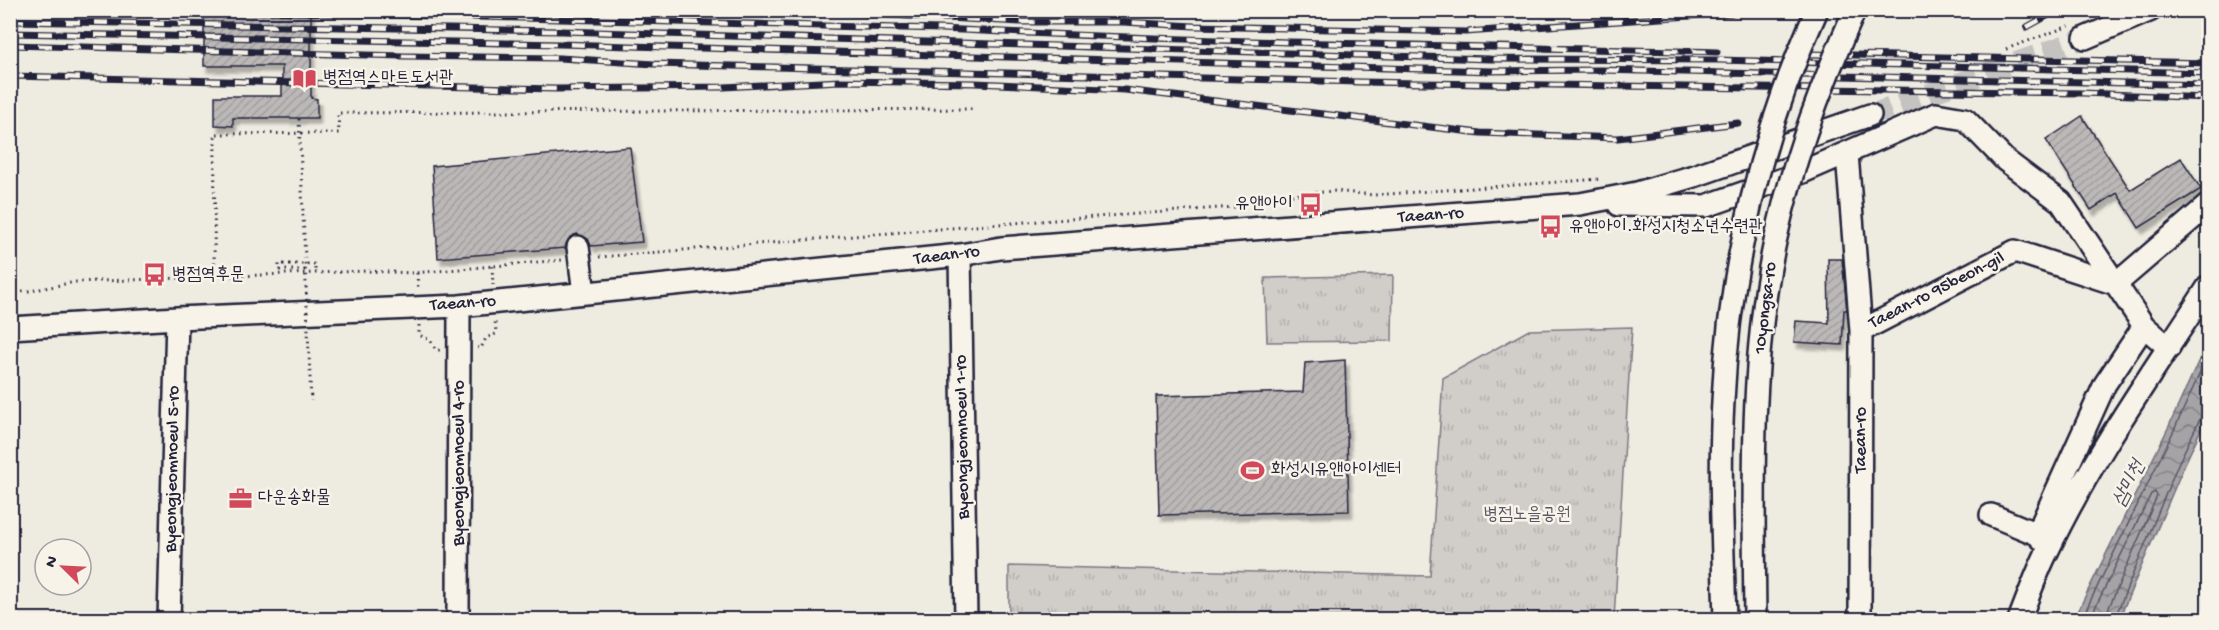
<svg xmlns="http://www.w3.org/2000/svg" width="2219" height="630" font-family="'Gochi Hand','Poor Story',sans-serif">
<defs>
<pattern id="park-tufts" width="24" height="20" patternUnits="userSpaceOnUse" patternTransform="scale(1.5)"><rect width="24" height="20" fill="#d1cdc9"/><path d="M3 7l-1-3M5 7V3M7 7l1-3M15 17l-1-3M17 17v-4M19 17l1-3" fill="none" stroke="#b3b0ae"/></pattern>
<pattern id="water-waves" width="16" height="10" patternUnits="userSpaceOnUse" patternTransform="scale(1.5)"><rect width="16" height="10" fill="#a6a3a6"/><path d="M0 5q4-4 8 0t8 0" fill="none" stroke="#878488"/></pattern>
<pattern id="building-hatch" width="6" height="6" patternUnits="userSpaceOnUse" patternTransform="scale(1.5)"><rect width="6" height="6" fill="#bbb8b7"/><path d="M-1 1l2-2M0 6l6-6M5 7l2-2" fill="none" stroke="#a09e9e"/></pattern>
<filter id="shadow"><feDropShadow dx="3.5" dy="6" stdDeviation="1.5" flood-color="#0004"/></filter>
</defs>
<rect width="100%" height="100%" fill="#eeebe1"/>
<filter id="ink" filterUnits="userSpaceOnUse"><feTurbulence type="fractalNoise" baseFrequency=".0167" numOctaves="2"/><feDisplacementMap in="SourceGraphic" scale="12" xChannelSelector="R" yChannelSelector="G"/><feConvolveMatrix kernelMatrix="1 2 1 2 8 2 1 2 1" color-interpolation-filters="sRGB"/></filter>
<g filter="url(#ink)">
<path fill="url(#park-tufts)" stroke="#7a7882" stroke-width="1.5" d="M1393 275 1392 341 1267 342 1265 278Z
M1632 327 1614 619H1009V566L1430 576 1443 378 1529 330Z"/>
<path fill="url(#water-waves)" stroke="#716f7b" stroke-width="1.5" d="M2208 340V414L2184 466 2119 619H2074L2169 426Z"/>
<g fill="none" stroke-linecap="round" stroke-linejoin="round">
<path stroke="#575666" stroke-width="1.5" d="M2081 620 2175 428 2208 355
M2089 620 2151 494 2155 492 2157 496 2107 612 2106 620
M2114 620 2178 464 2201 417 2208 413"/>
</g>
<path fill="url(#building-hatch)" stroke="#22223b" stroke-width="1.5" filter="url(#shadow)" d="M204 10H311V98L317 99V118H233V126L215 125V96H282V66H204Z
M2082 116 2130 190 2181 158 2201 189 2139 228 2117 193 2091 210 2046 140Z
M630 147 642 242 591 246 588 239 577 234 570 237 565 248 438 258 432 166Z
M1828 259H1842L1847 310H1844L1842 345 1794 342 1796 321 1829 323Z
M1345 360 1349 511 1159 515 1156 396 1303 392 1305 363Z"/>
<g fill="none" stroke-linecap="round" stroke-linejoin="round">
<path stroke="#c5c3c0" stroke-width="21" stroke-dasharray="21 10" stroke-linecap="butt" d="M1870 115 2085 38"/>
<defs>
<path id="minor" d="M2085 38 2151 10
M1847 154 1861 331 1860 620
M1619 205 1706 206 1800 173 1936 114 1965 119 2005 160 2061 202 2144 326
M578 247 584 293
M960 255 966 620
M10 328 177 318 459 306 960 255 1001 248 1580 204 1637 193 1694 176 1870 115
M1861 331 2015 251 2116 284 2208 205
M1991 515 2037 534
M2049 546 2037 534 2105 384 2144 326 2169 348
M169 620 177 318
M458 620 459 306
M2019 620C2029 595 2037 571 2049 548 2093 456 2153 372 2208 287"/>
</defs>
<use href="#minor" stroke="#22223b" stroke-width="26"/>
<path stroke="#22223b" stroke-width="3" stroke-dasharray="1.5 4.5" stroke-linecap="butt" d="M2006 49 2072 25
M599 257 999 224 1234 207 1264 198 1333 191 1374 195 1601 179
M492 266 493 285
M305 270H279V264H315V273
M417 273 418 289
M214 276 215 134 339 133 338 113 972 109
M10 291H30L75 282 367 271 414 273 562 260
M419 325V335L430 340 436 350H441
M477 348H481L486 338 496 334 495 319"/>
<use href="#minor" stroke="#f7f3e8" stroke-width="21"/>
<defs>
<path id="rail" d="M209 10 941 29C1199 42 1458 46 1717 52
M797 10 1021 22H1123L1194 26 1466 32 1731 13 1739 10
M10 21 562 31 1490 59 1717 60 2208 73
M2027 27 2058 10
M10 33 560 44 1491 71 1600 70 2208 85
M10 45 403 56 560 58 654 64 1360 82 2082 93 2208 98
M1810 54 2208 63
M10 76 556 89 724 87 840 81 975 83 1125 90 1480 133 1618 138 1738 123"/>
</defs>
<use href="#rail" stroke="#22223b" stroke-width="7"/>
<use href="#rail" stroke="#f7f3e8" stroke-width="4.5" stroke-dasharray="14" stroke-linecap="butt"/>
<defs>
<path id="minor-bridge" d="M1725 620C1723 547 1719 474 1723 401 1729 267 1761 133 1817 10
M1755 620C1754 496 1749 363 1775 242 1792 162 1821 85 1855 10"/>
</defs>
<use href="#minor-bridge" stroke="#22223b" stroke-width="26" stroke-linecap="butt"/>
<path stroke="#22223b" stroke-width="3" stroke-dasharray="1.5 4.5" stroke-linecap="butt" d="M299 119 311 401"/>
<use href="#minor-bridge" stroke="#f7f3e8" stroke-width="21"/>
</g>
</g>
<defs>
<symbol id="library-bare" viewBox="-9 -9 18 18"><path d="M-6-4Q-3-5.5-.7-3.5V5Q-3 3-6 4ZM6-4Q3-5.5 .7-3.5V5Q3 3 6 4Z" fill="#d1495b" stroke="#f7f3e8" stroke-width="2.5" paint-order="stroke"/></symbol>
<symbol id="bus-bare" viewBox="-9 -9 18 18"><path d="M-5-6H5V4H4V6H2V4H-2V6H-4V4H-5ZM-3.5-4V0h7V-4ZM-3.5 1.2v1.5H-2V1.2ZM2 1.2v1.5H3.5V1.2Z" fill="#d1495b" stroke="#f7f3e8" stroke-width="2.5" paint-order="stroke"/></symbol>
<symbol id="stadium-bare" viewBox="-9 -9 18 18"><path d="M0-5a6.5 5 0 1 0 0 10a6.5 5 0 1 0 0-10ZM-3.5-1.8h7v3.6h-7Z" fill="#d1495b" stroke="#f7f3e8" stroke-width="2.5" paint-order="stroke"/></symbol>
<symbol id="office-bare" viewBox="-9 -9 18 18"><path d="M-6-3h4V-5.5h4V-3h4V5H-6ZM-1-4.5V-3h2v-1.5ZM-6 0V1H6V0Z" fill="#d1495b" stroke="#f7f3e8" stroke-width="2.5" paint-order="stroke"/></symbol>
</defs>
<g fill-rule="evenodd">
<use href="#library-bare" x="288" y="62" width="33" height="33"/>
<use href="#bus-bare" x="1294" y="188" width="33" height="33"/>
<use href="#bus-bare" x="1534" y="210" width="33" height="33"/>
<use href="#bus-bare" x="138" y="258" width="33" height="33"/>
<use href="#stadium-bare" x="1236" y="454" width="33" height="33"/>
<use href="#office-bare" x="224" y="482" width="33" height="33"/>
</g>
<g text-anchor="middle" dominant-baseline="central" stroke-width="5" stroke-linejoin="round" paint-order="stroke">
<g font-size="18" fill="#22223b" stroke="#f7f3e8" text-anchor="start">
<text x="323" y="78">병점역스마트도서관</text>
<text x="1293" y="204" text-anchor="end">유앤아이</text>
<text x="1569" y="227">유앤아이.화성시청소년수련관</text>
<text x="172" y="275">병점역후문</text>
<text x="1271" y="470">화성시유앤아이센터</text>
<text x="258" y="498">다운송화물</text>
</g>
<g font-size="18" fill="#22223b" stroke="#f7f3e8">
<text transform="translate(1431 216) rotate(-4)">Taean-ro</text>
<text transform="translate(947 256) rotate(-7)">Taean-ro</text>
<text transform="translate(1937 291) rotate(-27)">Taean-ro 95beon-gil</text>
<text transform="translate(463 304) rotate(-4)">Taean-ro</text>
<text transform="translate(1766 308) rotate(-83)">10yongsa-ro</text>
<text transform="translate(963 437) rotate(-91)">Byeongjeomnoeul 1-ro</text>
<text transform="translate(1861 440) rotate(-90)">Taean-ro</text>
<text transform="translate(459 463) rotate(-90)">Byeongjeomnoeul 4-ro</text>
<text transform="translate(173 469) rotate(-89)">Byeongjeomnoeul 5-ro</text>
</g>
<g font-size="18" fill="#575566" stroke="#f7f3e8">
<text x="1527" y="515">병점노을공원</text>
</g>
<g font-size="20" font-style="italic" fill="#504f60" stroke="#f7f3e8">
<text transform="translate(2130 484) rotate(-63)">삼미천</text>
</g>
</g>
<rect width="2219" height="630" fill="none" stroke="#f7f3e8" stroke-width="36"/>
<rect x="18" y="18" width="2183" height="594" fill="none" stroke="#22223b" stroke-width="2" filter="url(#ink)"/>
<g transform="translate(63 567) rotate(294)"><circle r="28" fill="#f7f3e8" stroke="#a29fa3" stroke-width="1.5"/>
<path d="M0-4.5L10 22L0 15L-10 22Z" fill="#d1495b"/>
<text y="-9" font-size="16" font-weight="bold" text-anchor="middle" fill="#22223b">N</text>
</g>
</svg>
